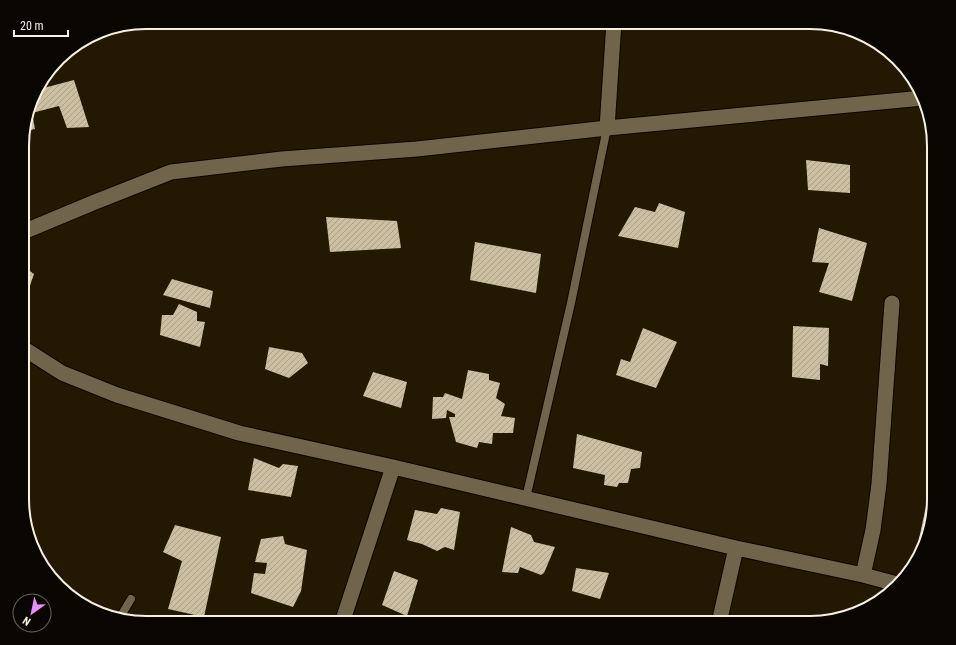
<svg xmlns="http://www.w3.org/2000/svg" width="956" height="645" font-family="'Roboto Condensed',sans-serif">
<defs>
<pattern id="building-hatch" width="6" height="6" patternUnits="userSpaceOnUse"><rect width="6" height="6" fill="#cbbea1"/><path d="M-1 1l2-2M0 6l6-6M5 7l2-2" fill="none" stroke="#aba08a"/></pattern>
</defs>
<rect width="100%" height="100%" fill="#231902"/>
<path fill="url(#building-hatch)" d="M742 22H760L744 28Z
M74 80 89 127 67 128 59 106 32 113 35 129 23 132 36 90Z
M806 160 850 165V193L808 190Z
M926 170H934V197H929Z
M659 203 685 212 678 248 618 236 635 207 655 212Z
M326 217 397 221 401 248 330 252Z
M819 228 867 243 852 301 819 292 829 263 812 262Z
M475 242 541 254 536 293 470 280Z
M23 266 34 274 25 300H23Z
M172 279 213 291 210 308 163 295Z
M179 304 197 312V321L205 322 200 347 160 335 162 315H173Z
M793 326 829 328 828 366 820 364V380L792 377Z
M643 328 677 342 656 388 616 375 621 359 630 362Z
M269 347 302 353 308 363 289 378 265 369Z
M468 370 489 374V380L500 383 496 398 505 404 501 416 515 418 513 433H493L492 444 479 442 477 448 456 442 449 417H455V414L447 410 446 418 432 419 433 397H443L445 393 462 399Z
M373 372 407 382 401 408 363 396Z
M577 434 642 452 640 468 631 469 628 483H619L617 487 604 485 605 475 573 468Z
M254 458 279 468 283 464 298 466 291 497 248 490Z
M926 506 933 509 926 542 919 539Z
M441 508 460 512 454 550 445 547 437 551 422 544 407 540 415 510 437 514Z
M175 525 221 537 204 617 168 609 182 561 163 552Z
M511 527 531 535 534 542 555 547 544 573 541 575 520 567 518 573 502 572Z
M283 536 285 544 307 550 301 591 293 607 251 593 254 573 265 574 267 563 255 562 261 539Z
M576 568 609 573 600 599 572 591Z
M394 571 418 580 407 616 382 605Z"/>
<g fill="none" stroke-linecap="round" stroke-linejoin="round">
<defs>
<path id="service" d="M526 498 571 303 607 128
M119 619 131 599"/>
<path id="minor" d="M607 128 614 22
M23 232 95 202 171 172 282 159 417 149 607 128 923 98
M23 348 62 373 117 395 239 433 393 467 736 548 863 575 897 584
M863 575 873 530 879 484 892 303
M342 623 393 467
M719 623 736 548"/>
</defs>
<use href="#service" stroke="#0c0400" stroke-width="10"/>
<use href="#minor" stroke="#0c0400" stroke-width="17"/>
<use href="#service" stroke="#70654b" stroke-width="8"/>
<use href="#minor" stroke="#70654b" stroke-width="15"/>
</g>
<path d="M0 0H956V645H0ZM146 29H810A117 117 0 0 1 927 146V499A117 117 0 0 1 810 616H146A117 117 0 0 1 29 499V146A117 117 0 0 1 146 29Z" fill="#090501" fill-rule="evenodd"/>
<path fill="none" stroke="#f6f0e1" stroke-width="2" d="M146 29H810A117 117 0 0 1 927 146V499A117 117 0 0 1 810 616H146A117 117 0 0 1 29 499V146A117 117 0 0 1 146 29Z"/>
<g transform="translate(32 613) rotate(213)"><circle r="19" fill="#090501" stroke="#68635b"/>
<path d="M0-3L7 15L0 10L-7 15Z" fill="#e88eff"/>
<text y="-6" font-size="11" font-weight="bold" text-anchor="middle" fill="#f6f0e1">N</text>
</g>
<path d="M14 30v6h54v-6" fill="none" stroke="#f6f0e1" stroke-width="2"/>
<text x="20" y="30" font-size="12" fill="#f6f0e1" stroke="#090501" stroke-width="3" paint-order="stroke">20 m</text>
</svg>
